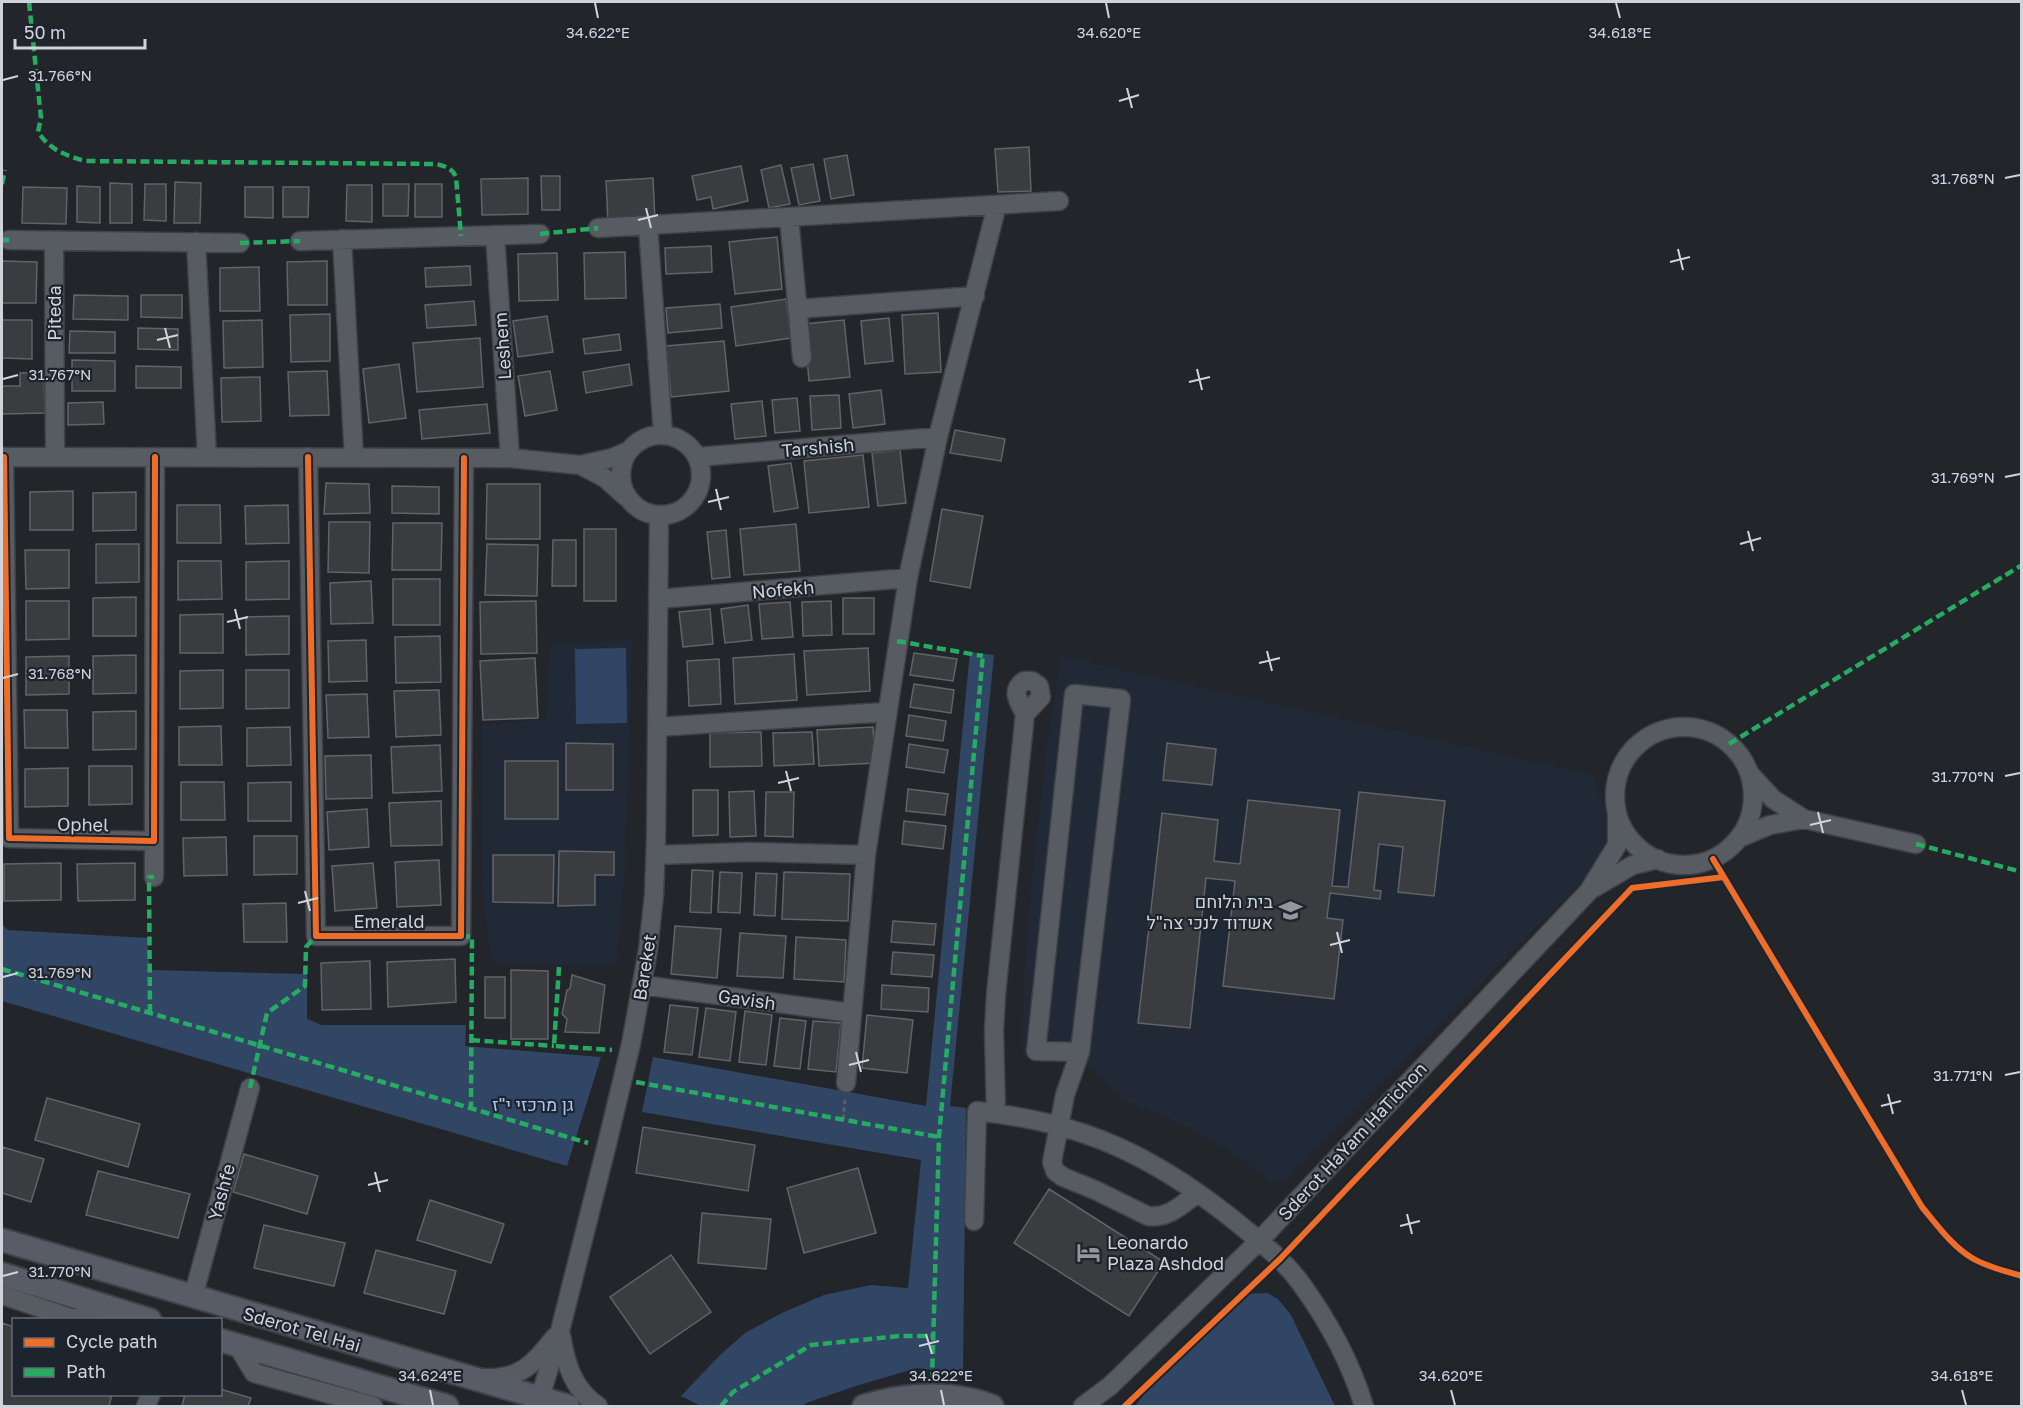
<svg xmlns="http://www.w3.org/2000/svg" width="2023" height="1408" font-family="'Golos Text',Heebo,sans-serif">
<rect width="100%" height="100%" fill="#22252a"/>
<path fill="#202935" d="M632 640 625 868 616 967 492 962 484 910 481 844 482 725 546 719 550 643Z
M1061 656 1593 775 1606 815 1605 842 1596 867 1287 1180 1274 1183 1230 1152 1179 1123 1134 1105 1117 1094 1085 1063 1022 1057 1025 955 1035 849 1048 737Z"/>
<path fill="#314664" d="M626 648 627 723 576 724 575 649Z
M970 652 994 655 950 1106 966 1108 963 1374 917 1368 859 1385 809 1402 801 1406H701L681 1396 719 1356 745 1333 782 1313 824 1295 871 1285 908 1288 921 1160 642 1112 653 1057 926 1106Z
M2 924 8 930 147 938 150 970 307 974V1019L322 1025H466L465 1046 601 1057 567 1166 2 1001Z
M1267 1293 1278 1299 1291 1315 1335 1406H1135L1166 1366 1243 1294Z"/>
<path fill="#3a3c40" stroke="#606367" stroke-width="1.5" d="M1029 147 1031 191 998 192 995 149Z
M847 155 854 195 831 199 824 159Z
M813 164 820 201 799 205 791 168Z
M781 165 790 204 769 208 761 170Z
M741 166 748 201 713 209 711 197 697 200 692 176Z
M541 176H560V210H542Z
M528 178V214L482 215 481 179Z
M653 178 655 221 608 223 606 181Z
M175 182 201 183 200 223H174Z
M110 183 132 184V223H110Z
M145 184H166V221L144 220Z
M383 184H409L408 216H383Z
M415 184H442V217H415Z
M347 185H372V222L346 221Z
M77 186 100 187V223L77 222Z
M23 187 67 188 66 224 22 223Z
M245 187H273V218L245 217Z
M283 187H309L308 217H283Z
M777 237 782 289 735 294 729 242Z
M711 246 712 272 666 274 665 248Z
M625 252 626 298 585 299 584 253Z
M557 253 558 300 519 301 518 254Z
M2 261 37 262 36 303H2Z
M327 261V305H288L287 262Z
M470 266 471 285 426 287 425 268Z
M259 267 260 311H220V268Z
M74 295 128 296V320L73 319Z
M141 295H182V318L141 317Z
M786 299 791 338 736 346 731 307Z
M474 301 476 325 427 328 425 305Z
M720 304 722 328 668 333 666 308Z
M938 313 941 372 905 374 902 315Z
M330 314V361L291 362 290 315Z
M547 316 553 352 518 357 513 321Z
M889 318 893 361 865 364 861 321Z
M2 320H32V359L2 358Z
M262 320 263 367 224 368 223 321Z
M844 320 850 377 809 381 804 324Z
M138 328 178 329V350L138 349Z
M70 331 115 332V353H69Z
M619 334 621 350 585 354 583 339Z
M480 338 483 387 417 392 413 343Z
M724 341 729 391 671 397 666 346Z
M72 360 115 361V391H72Z
M399 364 406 418 369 423 363 369Z
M629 364 632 385 586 393 583 372Z
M136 366 181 367V388H136Z
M327 371 329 415 290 416 288 372Z
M550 371 557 410 525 416 518 376Z
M44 372 45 413 2 414V386H20V373Z
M260 377 261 421 222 422 221 378Z
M881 390 885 424 853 428 849 394Z
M839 395 841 428 812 430 810 396Z
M797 398 800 431 775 433 772 400Z
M762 401 766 436 735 439 731 404Z
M103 402 104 424 68 425V403Z
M487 404 490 433 422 439 419 410Z
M955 430 1005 439 1001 461 950 453Z
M900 450 906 503 878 506 872 453Z
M863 455 869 507 809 513 804 461Z
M791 463 798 508 774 512 768 466Z
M326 483 369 484 370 513 324 514Z
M487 484H540V539H486Z
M392 486 439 487V514L392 513Z
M73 491V530H30V492Z
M136 492V530L93 531V493Z
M177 505H220L221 543H177Z
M288 505 289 543 246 544 245 506Z
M942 509 983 516 970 588 930 581Z
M329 522H370L369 573 328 572Z
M393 523H442L441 570H392Z
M796 524 800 571 744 575 740 529Z
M584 529H616V601H584Z
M726 530 730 577 712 579 707 532Z
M553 540H576V586H552Z
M96 544H139V582L96 583Z
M487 544 538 545 537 596 485 595Z
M25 550H69V588L26 589Z
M178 561H221L222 599 178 600Z
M289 561V599L246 600V562Z
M393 579H440V625H393Z
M371 581 373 623 331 624 330 583Z
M136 597V636H93V598Z
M843 598H874V634H843Z
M26 601H69V639L26 640Z
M536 601 537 653 481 654 480 602Z
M831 601 832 635 803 636 802 602Z
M790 602 793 637 762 639 759 604Z
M748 605 752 640 725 643 721 609Z
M710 609 713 644 683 647 679 612Z
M223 614V653H180V615Z
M289 616V654L246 655V617Z
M440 636 441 682 396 683 395 637Z
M366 640 367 681 329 682 328 641Z
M868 648 870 691 807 695 804 651Z
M914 653 957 659 953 681 910 675Z
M794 654 797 700 735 704 733 658Z
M136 655V693L93 694V656Z
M69 656V694L26 695V657Z
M535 658 538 718 483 720 480 661Z
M719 659 721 704 689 706 687 661Z
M223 670V708L180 709V671Z
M246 670H289V708L246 709Z
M914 684 954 690 951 713 910 707Z
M439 690 441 735 396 737 394 691Z
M367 694 369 737 328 738 326 695Z
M24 710H67L68 748H25Z
M136 711V749L93 750V712Z
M909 715 946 721 943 741 906 736Z
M221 726 222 765H179V727Z
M290 727 291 765 247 766V728Z
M873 727 875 763 819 766 817 730Z
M761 732 762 766 710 767V733Z
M812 732 814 764 774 766 773 733Z
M566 743 613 744V790H566Z
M1167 743 1216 749 1212 785 1163 780Z
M909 744 948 750 944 773 906 767Z
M440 745 442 791 393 793 391 747Z
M371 755 372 798 326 799 325 756Z
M505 761H558V819H505Z
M89 766H132V804L89 805Z
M68 768V806L25 807V769Z
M181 782H224L225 820H181Z
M291 782V821H248V783Z
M908 789 948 794 945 815 906 811Z
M693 790H718V835L693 836Z
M754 791 756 836 730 837 729 792Z
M766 792H794L793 837 765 836Z
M1359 792 1445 801 1434 896 1398 892 1403 847 1379 844 1374 890 1381 891 1380 899 1330 893 1327 918 1343 920 1334 999 1223 986 1235 881 1206 878 1190 1028 1138 1023 1162 813 1218 820 1214 861 1240 864 1248 800 1340 810 1332 886 1348 887Z
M441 801 442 845 391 846 389 803Z
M367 809 369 847 329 850 327 812Z
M904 821 946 826 943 849 902 844Z
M254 836H297V874L254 875Z
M226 837 227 875 184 876 183 838Z
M559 851 614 852V875H595V905L558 906Z
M493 855H554L553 903 493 902Z
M439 860 441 905 397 907 395 862Z
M61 863V900L4 901V864Z
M135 863V900L78 901 77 864Z
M373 863 377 908 335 911 332 866Z
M692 870 713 871 711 913 690 912Z
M720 872 742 873 740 913 718 912Z
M784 872 850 874 848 921 782 919Z
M756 873 777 874 775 916 754 915Z
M286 903 287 942H244L243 904Z
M893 921 936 924 934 945 891 942Z
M675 926 721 929 717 978 671 974Z
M740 933 786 936 783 978 737 976Z
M796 937 846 940 844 982 794 979Z
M893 952 934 955 932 977 891 974Z
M455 959 456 1002 388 1007 387 962Z
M370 961 371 1009 322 1010 321 963Z
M511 970 548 971V1039H511Z
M572 975 605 985 599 1033 565 1032 567 1019 562 1014 567 990 570 989Z
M485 977H505V1018H485Z
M882 985 929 988 928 1012 881 1009Z
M670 1005 698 1008 692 1055 664 1052Z
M706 1008 736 1012 730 1061 699 1057Z
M745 1011 772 1015 766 1065 739 1062Z
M867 1015 913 1020 907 1073 862 1068Z
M780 1018 806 1021 800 1069 774 1066Z
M813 1021 841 1023 836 1072 808 1069Z
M47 1098 140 1124 128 1167 35 1140Z
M643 1127 755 1145 748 1191 636 1173Z
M2 1147 44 1159 31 1202 2 1193Z
M244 1154 318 1176 307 1214 233 1192Z
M858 1168 876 1233 804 1253 787 1188Z
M98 1171 190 1194 178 1238 86 1215Z
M1049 1189 1164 1262 1129 1316 1014 1243Z
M430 1200 504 1224 491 1263 417 1240Z
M702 1213 771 1219 766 1269 698 1263Z
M264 1225 345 1243 334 1286 254 1268Z
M376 1250 456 1271 444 1314 364 1293Z
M671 1255 711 1312 650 1354 610 1297Z
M2 1323 14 1327V1394H112L109 1406H2Z
M220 1389 251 1398 248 1406H182L185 1394H220Z"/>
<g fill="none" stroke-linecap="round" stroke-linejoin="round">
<defs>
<path id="minor" d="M789 217 802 358
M648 226 663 434
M598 228 1059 201
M495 235 510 458
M342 239 354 458
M9 240 240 243
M54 241 55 457
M300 241 540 234
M196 242 207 457
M797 309 975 296
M621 475a40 40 0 1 1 80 0a40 40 0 1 1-80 0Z
M2 457 510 458 580 465 612 458 628 451
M4 457 9 838 154 841 155 457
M308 457 316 936H461L464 458
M697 457 938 437
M580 465 605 478 625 496
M658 599 908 578
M657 727 886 712
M1615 796a69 69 0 1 1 138 0a69 69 0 1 1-138 0Z
M1750 774 1773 799 1804 819 1916 844
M1739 838 1770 825 1804 819
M154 841V877
M656 855 750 852 866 855
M1590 890 1633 865 1658 859
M642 985 852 1013
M1080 1052 1036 1051 1074 694 1121 699 1080 1052 1065 1095 1052 1162 1055 1171 1063 1177 1095 1190 1148 1216C1169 1219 1182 1204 1198 1193
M846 1083 866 855 908 578 938 437 997 205
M996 1113 994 1031 996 994 1025 714C1019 702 1010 691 1024 681H1032L1039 686 1041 697 1025 714
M974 1221 977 1111C1011 1115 1046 1121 1079 1132 1143 1152 1200 1191 1251 1234 1269 1249 1288 1265 1302 1285 1328 1321 1351 1364 1364 1406
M2 1295 74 1319 116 1309
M193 1297 250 1088
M561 1335C566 1365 573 1389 598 1406
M237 1345 254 1373 373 1406
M482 1378C521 1380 533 1364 555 1337
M146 1406 151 1394
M542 1406 540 1398 560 1331 606 1148 631 1044 648 950 654 895 656 840 659 515
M1083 1406 1110 1386 1259 1241 1589 891 1617 845V813"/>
<path id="major" d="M2 1240 568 1406
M2 1274 150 1320
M220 1340 447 1406
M864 1406C904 1394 952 1390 992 1406"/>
</defs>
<use href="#minor" stroke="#3f4145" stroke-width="21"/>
<use href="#major" stroke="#3f4145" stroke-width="26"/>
<path stroke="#5b5f65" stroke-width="3" stroke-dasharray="4.5 3" stroke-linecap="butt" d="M843 1119 845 1100"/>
<use href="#minor" stroke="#575c62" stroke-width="18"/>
<use href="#major" stroke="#575c66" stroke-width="22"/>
<path stroke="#26ab63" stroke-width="4.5" stroke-dasharray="9 4.5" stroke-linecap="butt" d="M29 2 41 118 38 132C50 150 65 155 85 161L436 164C445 166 452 168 456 177L461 236
M2 184 5 170
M540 234 598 228
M2 240H9
M240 243 300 241
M897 641 983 656
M1729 744 2022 565
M1916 844 2022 872
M461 936 472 937 471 1108
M559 967 554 1046 612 1050
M2 969 588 1143
M150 1013 149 877H154
M471 1040 554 1046
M636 1082 939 1137
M250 1088 267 1013 305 986 306 947 316 936
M932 1381 939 1136 983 654
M721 1406 733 1392 811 1345 899 1336H934"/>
<defs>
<path id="cycleway" d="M4 457 9 838 154 841 155 457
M308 457 316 936H461L464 458
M1713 859 1922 1207C1937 1225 1952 1246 1972 1258 1987 1267 2005 1271 2022 1276
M1125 1406 1280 1259 1632 888 1724 877"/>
</defs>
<use href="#cycleway" stroke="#1e242d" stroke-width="10"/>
<use href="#cycleway" stroke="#ee6e29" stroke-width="6"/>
</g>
<path fill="none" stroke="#d0d4da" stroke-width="2" d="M595 3 598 18M1106 3 1109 18M1616 3 1620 18M3 80 18 76M1127 88 1132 108M1119 101 1139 95M2005 178 2020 175M646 208 651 228M638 220 658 215M1678 249 1683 270M1670 262 1690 257M165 328 170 348M157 340 178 335M1197 369 1202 390M3 379 18 375M1189 382 1210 377M2005 477 2020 474M716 489 721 510M708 502 729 497M1748 531 1753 551M1740 544 1761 538M235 609 240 629M227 622 248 617M1267 651 1272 671M1259 663 1280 658M3 678 18 674M786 771 791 791M2005 776 2020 773M778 783 799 778M1818 812 1823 833M1810 825 1831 820M305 891 310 911M298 903 318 898M1337 932 1342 953M1330 945 1350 940M3 977 18 973M856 1052 861 1072M849 1065 869 1060M2005 1075 2020 1072M1888 1094 1893 1114M1881 1106 1901 1101M375 1172 380 1192M368 1185 388 1180M1407 1214 1412 1234M1400 1226 1420 1221M3 1276 18 1272M926 1334 932 1354M919 1346 939 1341M430 1390 433 1405M941 1390 944 1405M1451 1390 1455 1405M1962 1390 1966 1405"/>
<defs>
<symbol id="school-bare" viewBox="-9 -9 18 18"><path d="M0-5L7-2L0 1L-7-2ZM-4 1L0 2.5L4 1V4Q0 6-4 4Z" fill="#93979c" stroke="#1e242d" stroke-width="2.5" paint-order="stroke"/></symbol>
<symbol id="hotel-bare" viewBox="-9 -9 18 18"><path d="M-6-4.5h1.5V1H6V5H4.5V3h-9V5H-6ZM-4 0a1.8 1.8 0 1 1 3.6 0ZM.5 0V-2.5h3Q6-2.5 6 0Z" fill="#93979c" stroke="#1e242d" stroke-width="2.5" paint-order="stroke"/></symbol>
</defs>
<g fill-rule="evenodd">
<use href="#school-bare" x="1274" y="894" width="33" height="33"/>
<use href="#hotel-bare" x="1072" y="1236" width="33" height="33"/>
</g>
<g text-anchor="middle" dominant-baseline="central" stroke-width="4.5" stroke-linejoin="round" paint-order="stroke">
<g font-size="18" fill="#d0d4da" stroke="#1e242d">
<text transform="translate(54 313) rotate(-90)">Piteda</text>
<text transform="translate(502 346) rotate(-94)">Leshem</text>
<text transform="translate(818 447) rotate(-5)">Tarshish</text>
<text transform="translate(783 589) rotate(-5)">Nofekh</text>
<text transform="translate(83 824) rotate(1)">Ophel</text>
<text x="389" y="921">Emerald</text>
<text transform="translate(644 967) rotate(-81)">Bareket</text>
<text transform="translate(747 999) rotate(8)">Gavish</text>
<text transform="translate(1352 1141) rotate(-47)">Sderot HaYam HaTichon</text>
<text transform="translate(221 1192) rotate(-75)">Yashfe</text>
<text transform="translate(302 1329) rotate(16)">Sderot Tel Hai</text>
</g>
<g font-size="18" fill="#d0d4da" stroke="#1e242d" text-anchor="end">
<text x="1273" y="901">בית הלוחם<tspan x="1273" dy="21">אשדוד לנכי צה"ל</tspan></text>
<text x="1107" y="1242" text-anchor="start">Leonardo<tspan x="1107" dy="21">Plaza Ashdod</tspan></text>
</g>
<g font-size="18" fill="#a6c6f4" stroke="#1e242d">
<text x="533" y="1104">גן מרכזי י"ז</text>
</g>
</g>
<g font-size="15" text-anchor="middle" fill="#d0d4da" stroke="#1e242d" stroke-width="4.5" stroke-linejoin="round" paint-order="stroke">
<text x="598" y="38">34.622°E</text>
<text x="1109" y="38">34.620°E</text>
<text x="1620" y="38">34.618°E</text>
<text x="60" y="81">31.766°N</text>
<text x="1963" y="184">31.768°N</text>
<text x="60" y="380">31.767°N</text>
<text x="1963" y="483">31.769°N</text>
<text x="60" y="679">31.768°N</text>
<text x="1963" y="782">31.770°N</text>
<text x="60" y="978">31.769°N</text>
<text x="1963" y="1081">31.771°N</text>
<text x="60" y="1277">31.770°N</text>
<text x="430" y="1381">34.624°E</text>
<text x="941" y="1381">34.622°E</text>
<text x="1451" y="1381">34.620°E</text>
<text x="1962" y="1381">34.618°E</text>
</g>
<rect width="2023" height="1408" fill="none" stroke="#d0d4da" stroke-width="6"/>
<rect x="12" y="1318" width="210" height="78" fill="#1e242d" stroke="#656a72" stroke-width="1.5"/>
<rect x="24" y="1338" width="30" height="9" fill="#ee6e29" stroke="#656a72" stroke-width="1.5"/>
<text x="66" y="1348" font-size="18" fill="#d0d4da">Cycle path</text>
<rect x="24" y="1368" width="30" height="9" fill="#26ab63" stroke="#656a72" stroke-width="1.5"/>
<text x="66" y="1378" font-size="18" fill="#d0d4da">Path</text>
<path d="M15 39v9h130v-9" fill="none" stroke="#d0d4da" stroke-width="3"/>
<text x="24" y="39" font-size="18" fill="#d0d4da" stroke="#1e242d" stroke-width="4.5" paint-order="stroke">50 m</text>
</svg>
